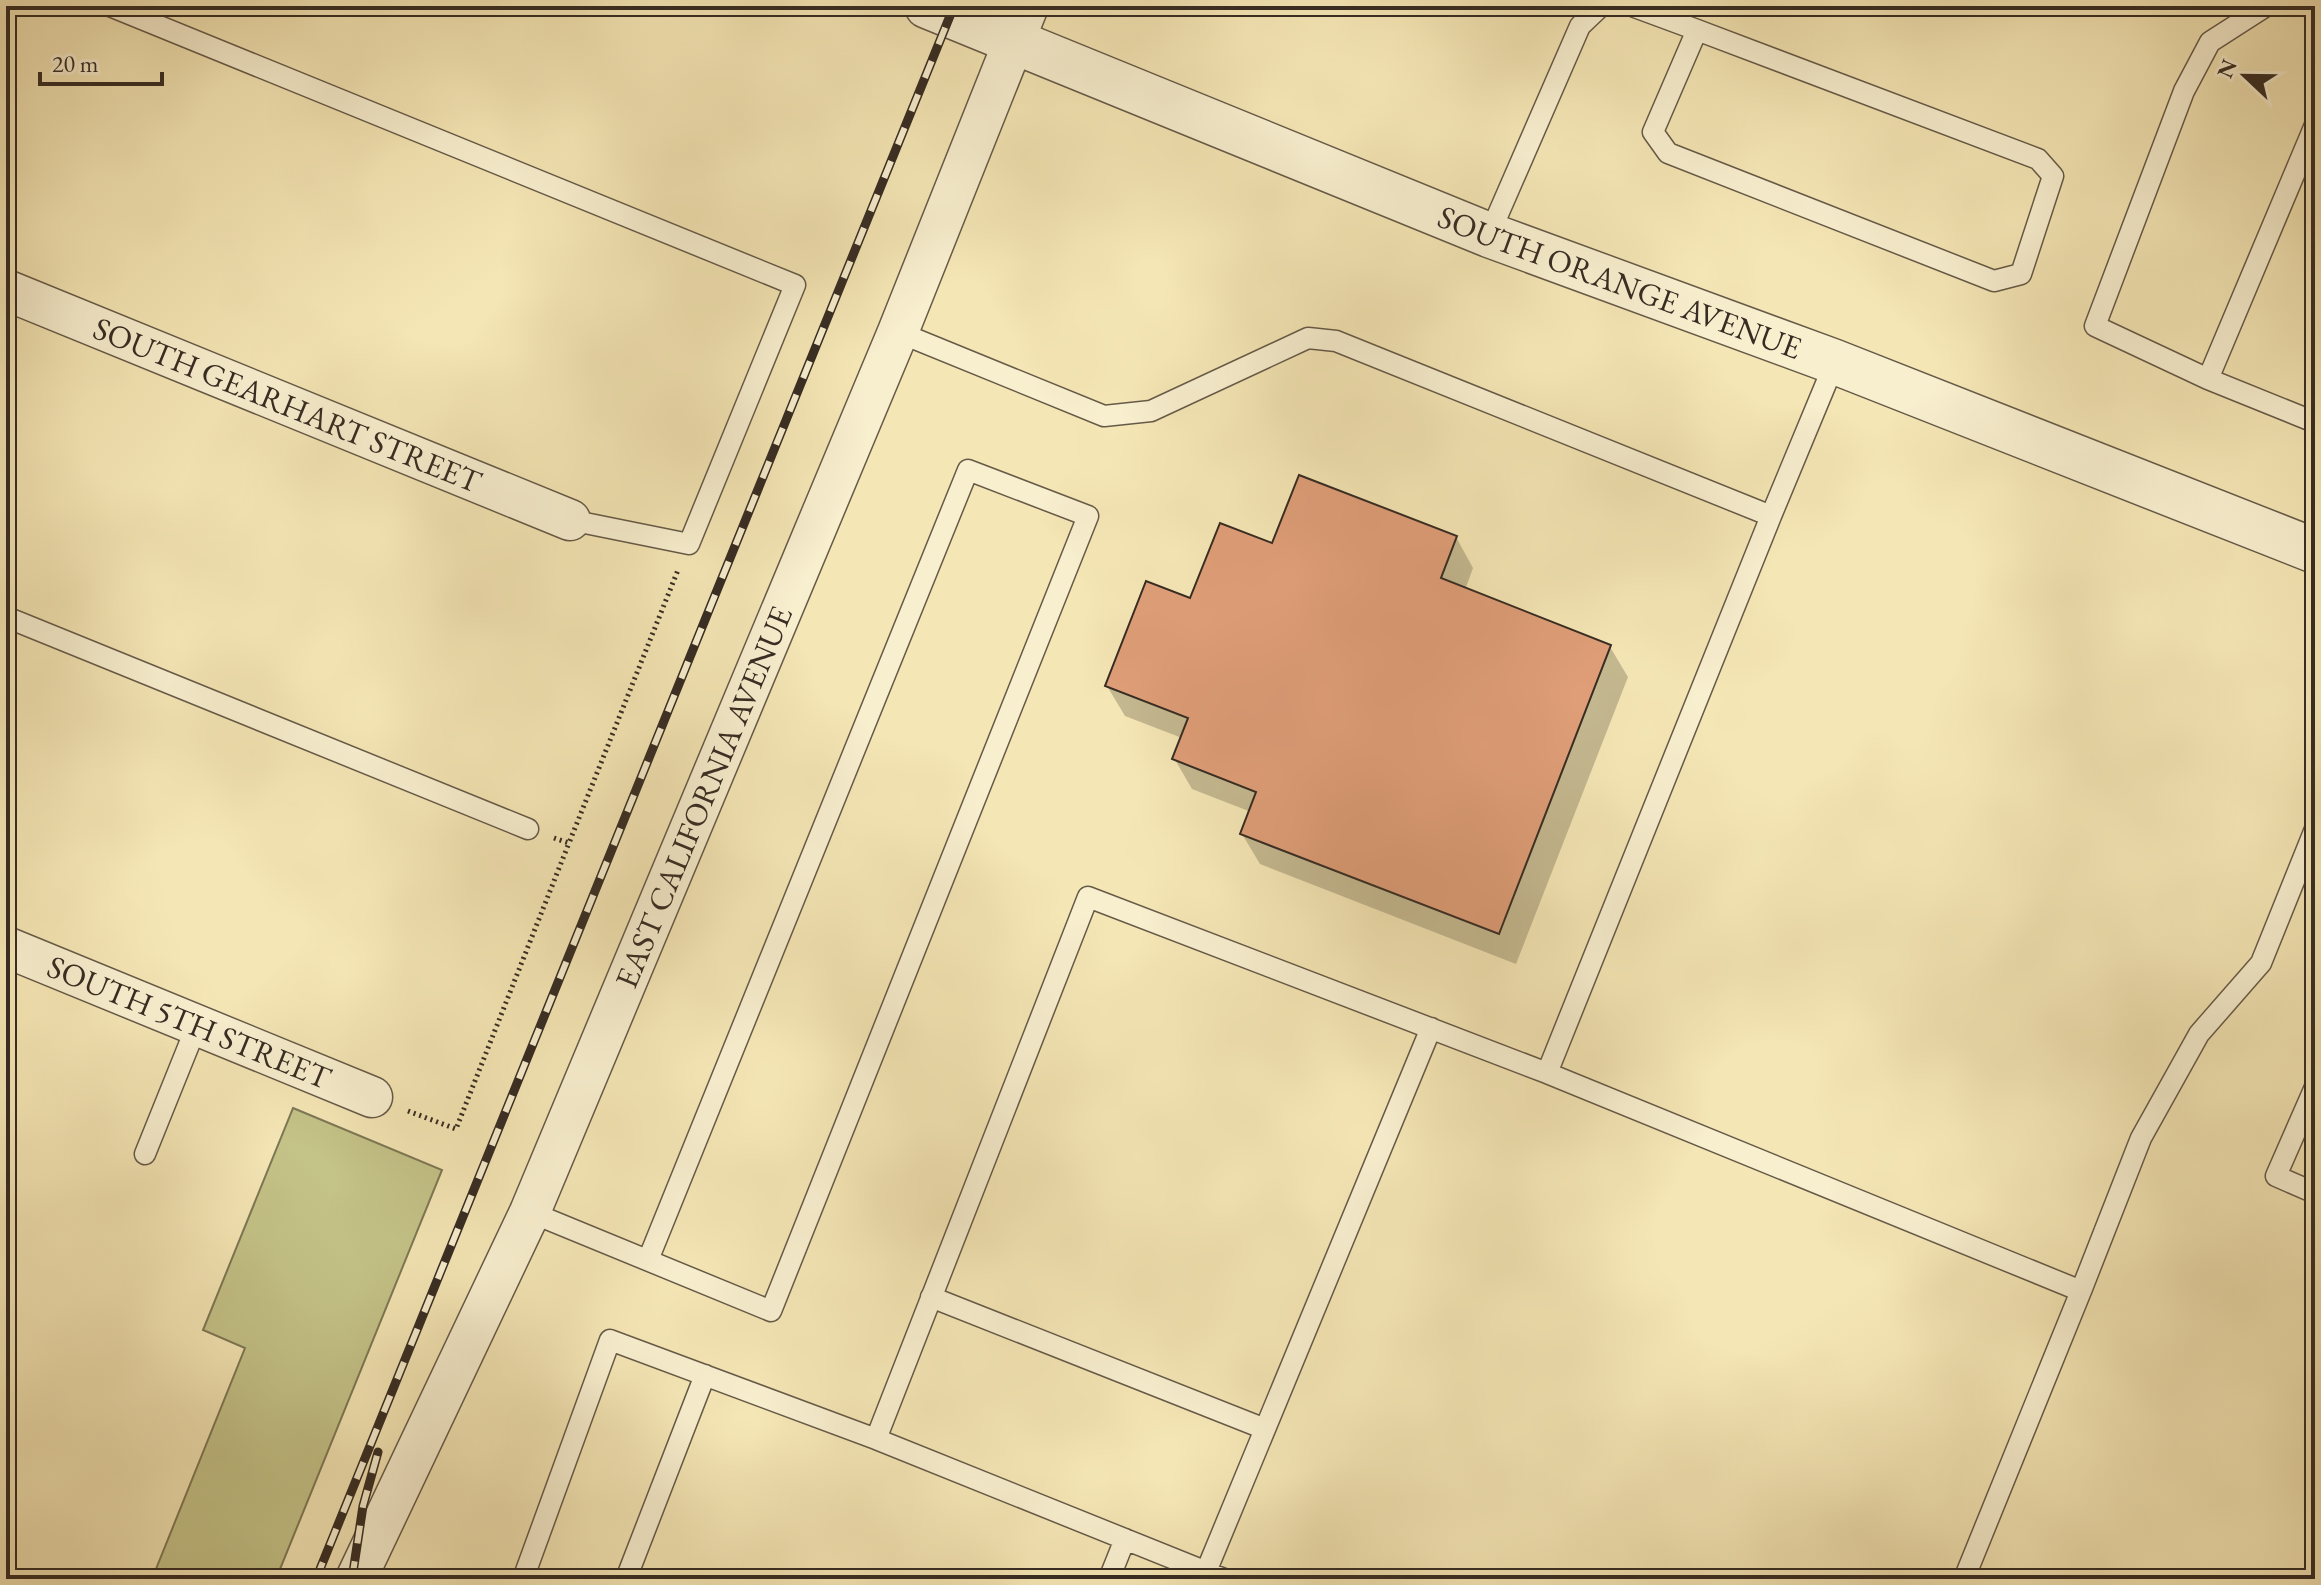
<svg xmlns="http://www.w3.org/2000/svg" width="2321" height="1585" font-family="'EB Garamond',serif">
<rect width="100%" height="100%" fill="#f5e6b5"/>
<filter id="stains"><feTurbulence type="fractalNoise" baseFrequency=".0025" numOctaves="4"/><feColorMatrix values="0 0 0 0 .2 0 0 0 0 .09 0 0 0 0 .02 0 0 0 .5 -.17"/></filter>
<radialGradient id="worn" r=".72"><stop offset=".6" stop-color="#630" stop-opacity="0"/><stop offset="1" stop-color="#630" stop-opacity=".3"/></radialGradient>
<path fill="#c4c388" stroke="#7d7856" stroke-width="2" d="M293 1108 442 1170 276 1579H174L156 1569 245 1348 203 1330Z"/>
<path fill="#0003" d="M1456 537 1473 568 1465 590 1610 647 1628 677 1516 964 1260 864 1242 834 1251 812 1192 789 1174 758 1182 738 1125 716 1107 686 1191 601 1273 546Z"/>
<path fill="#df9e78" stroke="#362c23" stroke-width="2" d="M1299 475 1457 536 1441 578 1611 645 1499 934 1240 834 1256 792 1172 759 1188 718 1105 686 1146 581 1190 598 1220 523 1272 543Z"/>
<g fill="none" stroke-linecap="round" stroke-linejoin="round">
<defs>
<path id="service" d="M110 6 795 285 689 544 570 520
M1632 6 1697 30 2038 159 2053 176 2021 274 1994 281 1668 153 1653 132 1697 30
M2266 6 2210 42 2184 91 2095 326 2208 379 2307 419 2315 415
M2313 6 2315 10
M1489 235 1580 26 1601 6
M898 332 1104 416 1151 411 1308 338 1336 341 1771 516 1835 362
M2208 379 2315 125
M1771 516 1547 1073 2081 1291 2141 1138 2199 1034 2261 963 2315 829
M6 617 528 829
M2315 1087 2276 1176 2315 1193
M145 1154 197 1025
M530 1212 771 1311 1088 516 968 470 648 1260
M931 1297 1265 1429
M523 1579 610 1340 876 1439
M626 1579 705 1375
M1109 1579 1125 1539
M1203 1579 1431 1028
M1224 1579 876 1439 1088 897 1547 1073
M1964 1579 2081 1291"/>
<g id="minor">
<path id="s1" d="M6 290 570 520"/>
<path id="s2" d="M6 947 372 1097"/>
<path id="s3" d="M356 1579 530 1212 898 332 1028 6"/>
</g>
<g id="tertiary">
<path id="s4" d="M927 6 1489 235 1835 362 2315 551"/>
</g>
</defs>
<use href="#service" stroke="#665a48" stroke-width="23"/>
<use href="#minor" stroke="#665a48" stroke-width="43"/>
<use href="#tertiary" stroke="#665a48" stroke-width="47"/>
<path stroke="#362c23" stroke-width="5" stroke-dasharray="2 4" stroke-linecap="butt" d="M554 838 569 843 678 570
M408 1111 456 1129 569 843"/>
<use href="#service" stroke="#f8efcf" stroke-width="20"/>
<use href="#minor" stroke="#f8efcf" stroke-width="40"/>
<use href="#tertiary" stroke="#f8efcf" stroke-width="44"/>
<defs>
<path id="rail" d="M316 1579 954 6
M352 1579 363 1506 378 1452"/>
</defs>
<use href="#rail" stroke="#362c23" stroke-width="9"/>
<use href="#rail" stroke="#f8efcf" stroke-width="6" stroke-dasharray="18" stroke-linecap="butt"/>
</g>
<g text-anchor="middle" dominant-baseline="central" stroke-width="8" stroke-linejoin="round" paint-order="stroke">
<g font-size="32" fill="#362c23" stroke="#f8efcf">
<text stroke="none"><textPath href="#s4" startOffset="746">SOUTH ORANGE AVENUE</textPath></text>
<text stroke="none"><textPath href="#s1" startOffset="304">SOUTH GEARHART STREET</textPath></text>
<text stroke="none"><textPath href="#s3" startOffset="856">EAST CALIFORNIA AVENUE</textPath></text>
<text stroke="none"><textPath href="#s2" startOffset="198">SOUTH 5TH STREET</textPath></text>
</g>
</g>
<rect width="2321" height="1585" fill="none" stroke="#f5e6b5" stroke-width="32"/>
<rect x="8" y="8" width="2305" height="1569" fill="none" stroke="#362c23" stroke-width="4"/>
<rect x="16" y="16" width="2289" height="1553" fill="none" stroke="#362c23" stroke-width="2"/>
<g transform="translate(2245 76) rotate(292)" stroke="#f8efcf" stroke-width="6" paint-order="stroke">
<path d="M0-6L14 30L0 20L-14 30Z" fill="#362c23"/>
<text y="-12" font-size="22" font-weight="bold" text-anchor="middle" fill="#362c23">N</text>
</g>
<path d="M40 72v12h122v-12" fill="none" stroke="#362c23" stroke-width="4"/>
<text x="52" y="72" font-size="24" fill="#362c23" stroke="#f8efcf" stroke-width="6" paint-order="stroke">20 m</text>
<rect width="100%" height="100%" filter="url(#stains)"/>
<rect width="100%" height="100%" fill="url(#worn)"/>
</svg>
